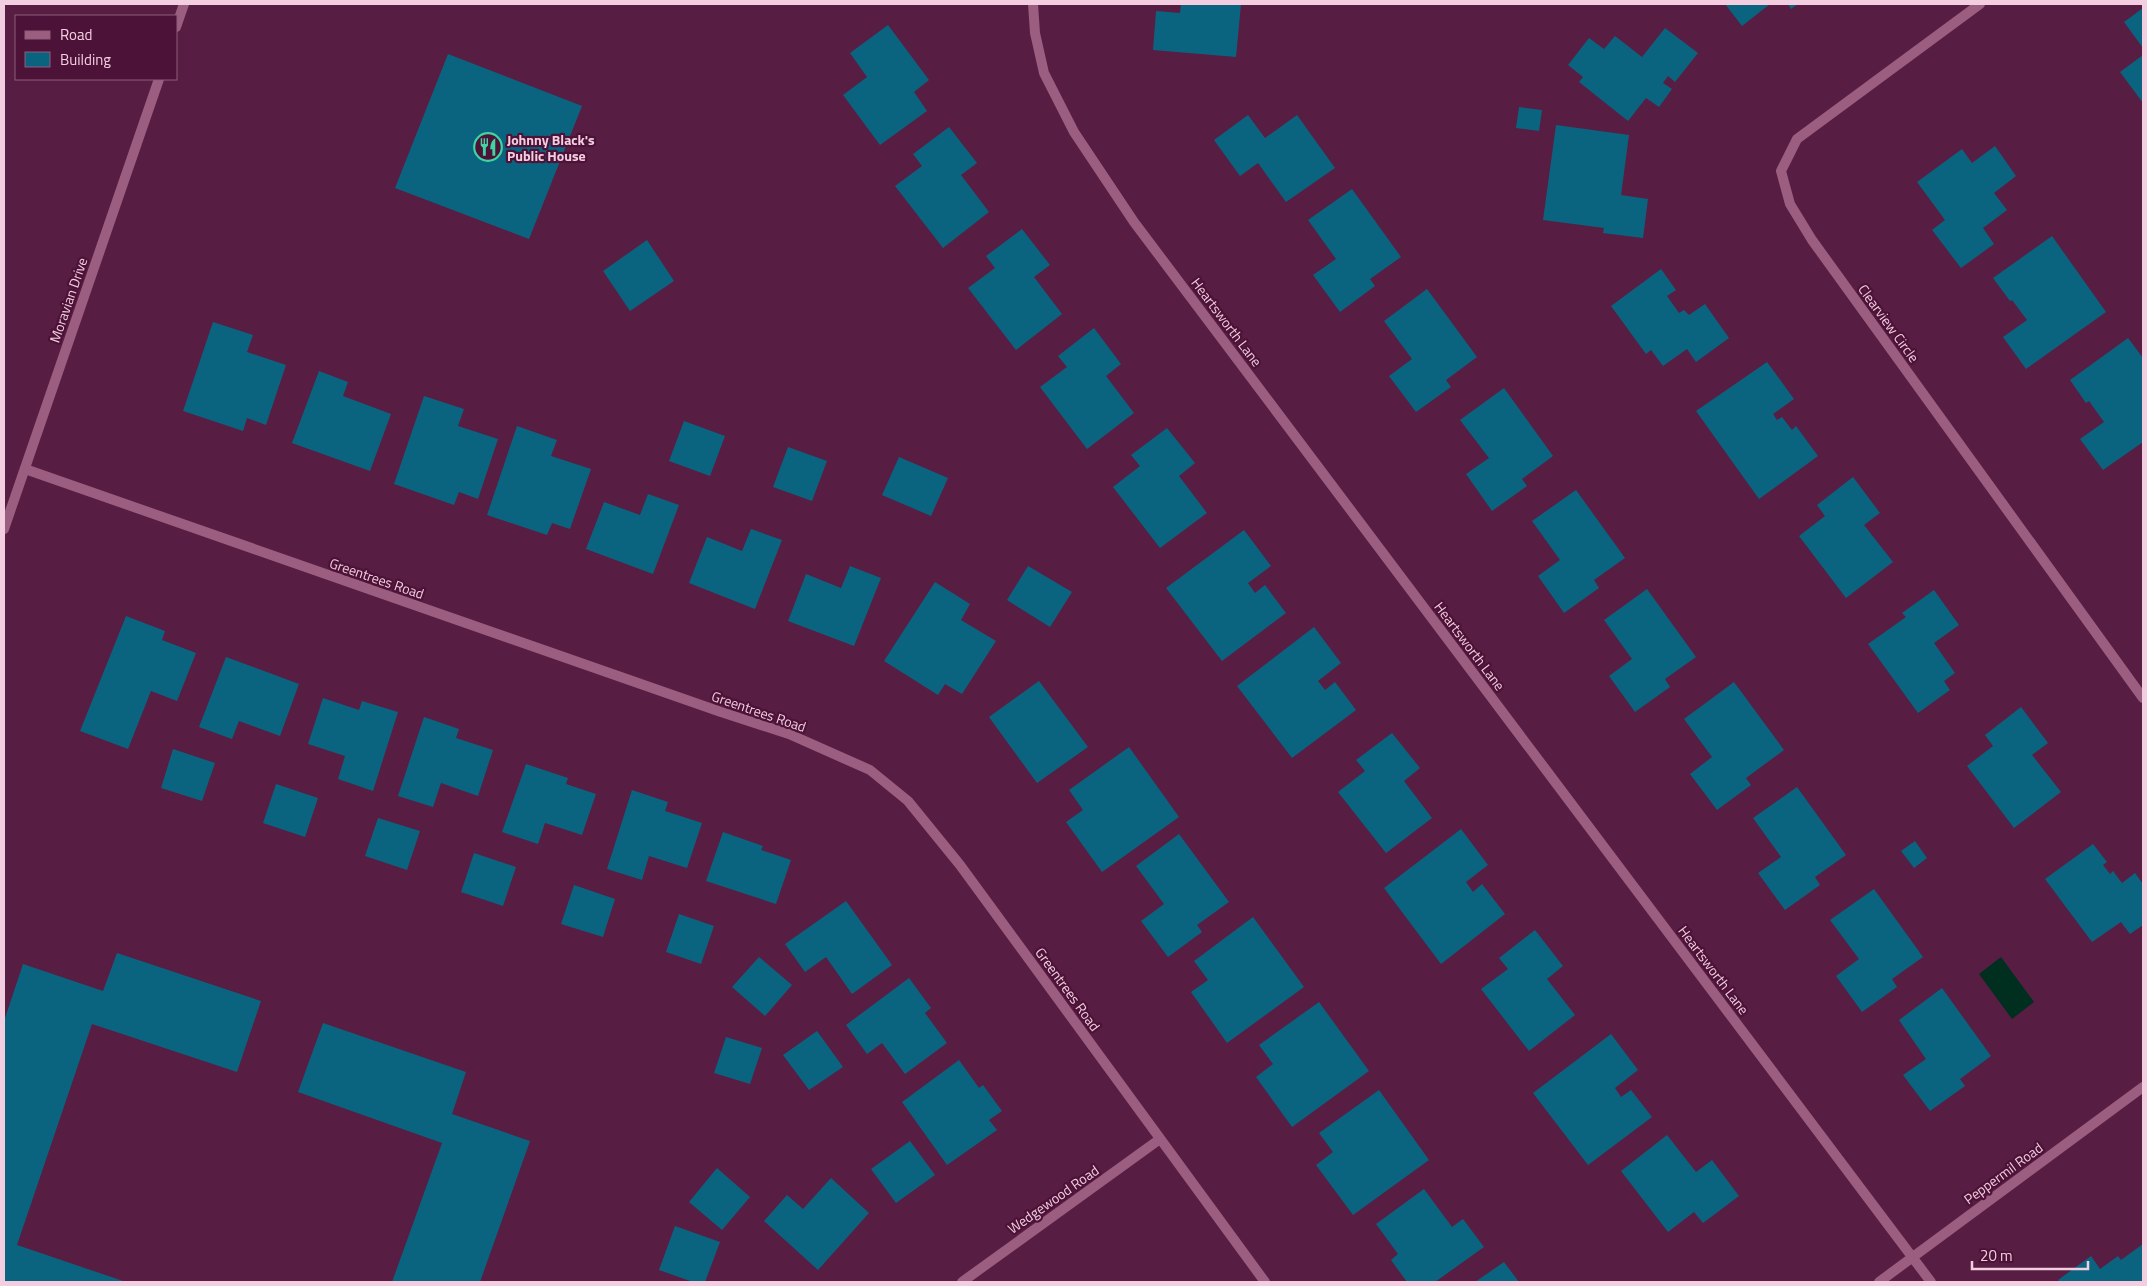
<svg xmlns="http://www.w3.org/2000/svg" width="2147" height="1286" font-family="'Titillium Web',sans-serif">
<rect width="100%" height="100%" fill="#581d42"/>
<path fill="#002e1f" d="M2001 957 2034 1002 2012 1019 1979 974Z"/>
<path fill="#0b647f" d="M1181 4H1241L1236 57 1153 50 1156 11 1180 13Z
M1725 4H1770L1742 26Z
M1788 4H1798L1791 9Z
M2143 8V48L2124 22Z
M888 25 929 80 914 92 927 111 880 145 843 95 867 77 850 53Z
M1665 28 1698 53 1675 82 1668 76 1663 83 1672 89 1659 107 1646 98 1628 121 1579 82 1583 77 1568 65 1589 38 1604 49 1615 36 1642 57Z
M448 54 582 106 529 239 395 188Z
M2143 55V103L2120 72Z
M1519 107 1542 110 1539 131 1516 128Z
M1248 115 1265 138 1297 115 1335 168 1286 202 1258 163 1240 176 1214 140Z
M1556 125 1629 135 1621 195 1648 199 1643 238 1603 233 1604 228 1543 220Z
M949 127 977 163 961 175 989 212 943 248 895 186 922 166 913 154Z
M1995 146 2016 176 1994 193 2007 210 1983 228 1994 244 1961 268 1932 230 1945 220 1917 182 1962 149 1972 163Z
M1352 189 1401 257 1370 279 1375 286 1340 312 1313 275 1336 259 1308 220Z
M1022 229 1050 265 1034 277 1062 314 1016 350 968 288 995 268 986 256Z
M2052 236 2106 312 2026 369 2003 337 2027 320 2012 300 2010 301 1993 278Z
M647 240 674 281 630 311 603 271Z
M1661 269 1676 290 1667 296 1679 313 1684 310 1689 315 1705 304 1729 338 1696 362 1687 349 1663 366 1651 350 1646 354 1611 306Z
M1427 289 1477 357 1446 380 1451 387 1416 412 1389 376 1412 359 1384 321Z
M213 322 253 335 247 352 286 365 266 425 247 418 243 431 183 411Z
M1094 328 1121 364 1106 376 1134 413 1087 449 1040 387 1067 367 1058 356Z
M2128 338 2143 358V442L2103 470 2080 439 2104 422 2089 401 2086 403 2070 380Z
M1767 362 1794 399 1773 414 1777 420 1782 417 1792 430 1796 426 1818 456 1759 499 1696 411Z
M319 371 348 382 343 396 391 414 370 471 292 443Z
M1504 388 1553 456 1522 479 1527 486 1492 511 1466 474 1489 458 1460 420Z
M424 396 464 409 458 426 498 439 478 499 459 492 454 505 394 484Z
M684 421 725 436 710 476 669 461Z
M517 426 557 440 551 456 591 469 570 529 552 523 547 535 487 515Z
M1167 428 1195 463 1179 476 1207 513 1160 548 1113 487 1140 466 1131 455Z
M788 447 827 461 812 501 773 487Z
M899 457 948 478 931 516 882 495Z
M1853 477 1880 513 1864 525 1893 562 1846 598 1799 536 1825 516 1817 505Z
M1576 490 1625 558 1594 580 1599 588 1564 613 1538 576 1560 560 1532 521Z
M648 494 679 505 653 574 586 549 604 502 640 515Z
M751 529 782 540 755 609 689 583 707 537 742 551Z
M1244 530 1271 566 1248 583 1255 593 1265 585 1286 613 1222 661 1166 588Z
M850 566 881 578 854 646 788 621 806 574 841 588Z
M1028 566 1072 592 1050 627 1007 600Z
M935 582 970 604 961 620 996 641 962 694 945 684 938 695 884 661Z
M1647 589 1696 657 1665 679 1670 687 1635 712 1609 676 1632 659 1604 620Z
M1934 590 1959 625 1934 643 1955 673 1944 681 1950 690 1918 713 1868 644 1906 617 1902 613Z
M126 616 165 631 162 640 196 653 177 701 151 691 128 749 80 731Z
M1314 627 1341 663 1318 681 1325 690 1335 682 1356 710 1292 758 1237 686Z
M226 657 299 684 280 736 239 721 232 739 199 727Z
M1039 681 1088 747 1037 783 989 717Z
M1734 682 1784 750 1746 778 1751 785 1717 810 1690 774 1712 757 1684 719Z
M323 698 359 710 362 701 398 712 373 791 338 779 345 756 308 744Z
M2021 707 2048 743 2032 755 2061 792 2014 828 1967 766 1993 746 1985 735Z
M424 717 459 729 456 738 493 750 478 796 441 783 433 807 398 796Z
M1392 733 1420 768 1404 781 1432 818 1386 853 1338 792 1365 771 1356 760Z
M1129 747 1179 817 1102 872 1066 822 1083 810 1069 790Z
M173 749 215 763 202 801 161 788Z
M526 764 568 778 566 784 596 794 582 835 545 823 538 844 502 832Z
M276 784 318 798 305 837 263 823Z
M1797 787 1846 855 1815 877 1820 885 1785 910 1758 873 1781 857 1753 818Z
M632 790 668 802 665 811 702 823 687 868 649 856 642 880 607 869Z
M378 818 420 831 407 870 365 856Z
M1461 829 1488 865 1466 882 1473 892 1482 884 1505 914 1441 964 1384 888Z
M723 832 763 846 761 850 791 860 776 904 706 881Z
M1179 834 1229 902 1197 925 1202 932 1168 957 1141 921 1164 904 1136 866Z
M1915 841 1927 858 1914 868 1901 851Z
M2093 844 2107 862 2103 865 2110 874 2113 871 2122 883 2135 873 2143 884V925L2130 934 2121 922 2092 942 2045 879Z
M474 853 516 867 503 906 461 892Z
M574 885 615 899 603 937 561 924Z
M1874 889 1923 957 1892 979 1897 987 1862 1012 1836 976 1859 959 1830 920Z
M846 901 892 965 852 994 826 957 805 972 785 944Z
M679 914 714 926 701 964 666 952Z
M1253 917 1304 987 1227 1043 1191 992 1208 980 1194 961Z
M1535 930 1563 966 1547 979 1575 1015 1529 1051 1481 989 1508 969 1499 958Z
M117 953 261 1001 237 1072 92 1024 17 1245 126 1282H4V1021L23 964 103 991Z
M759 957 792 985 765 1016 732 987Z
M909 978 931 1008 925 1013 947 1043 905 1074 882 1043 867 1054 846 1025Z
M1942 988 1991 1056 1960 1079 1965 1086 1930 1111 1903 1075 1926 1059 1899 1020Z
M1319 1002 1369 1071 1292 1127 1256 1077 1273 1064 1259 1045Z
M323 1023 466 1072 452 1114 530 1141 480 1282H392L442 1143 298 1092Z
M817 1031 843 1067 809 1090 783 1055Z
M1611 1034 1638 1070 1615 1088 1621 1097 1631 1090 1652 1117 1588 1165 1533 1093Z
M726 1037 762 1048 750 1084 714 1073Z
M959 1060 979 1088 983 1085 1002 1111 989 1120 997 1130 947 1165 902 1102Z
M1379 1090 1429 1160 1353 1215 1316 1165 1333 1152 1319 1133Z
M1667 1135 1696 1172 1712 1160 1739 1196 1703 1223 1694 1212 1668 1232 1621 1171Z
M910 1141 935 1175 896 1203 871 1169Z
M717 1168 750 1197 722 1230 689 1202Z
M831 1178 869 1213 818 1270 764 1221 787 1195 803 1209Z
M1424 1189 1452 1227 1463 1219 1484 1247 1435 1282H1407L1391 1260 1398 1254 1376 1224Z
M675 1226 720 1242 705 1282H693L659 1270Z
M2143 1244V1282H2060L2058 1280 2091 1256 2100 1269 2118 1256 2121 1260Z
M1504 1262 1519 1282H1475Z"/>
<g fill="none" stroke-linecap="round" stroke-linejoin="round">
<path stroke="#9b5e80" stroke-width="10" d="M1033 4 1035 33 1044 73 1074 132 1134 222 1931 1282
M1980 4 1797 139 1781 171 1790 204 1812 240 2143 698
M25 469 721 712 789 734 870 770 908 801 960 865 1265 1282
M962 1282 1160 1139
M1879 1282 2143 1087"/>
<path stroke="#9b5e80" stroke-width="10" d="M176 27 184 4
M4 529 159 79"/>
</g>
<defs>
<symbol id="restaurant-ring" viewBox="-11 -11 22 22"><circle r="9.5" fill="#4d1237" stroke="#40d4a2" stroke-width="1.5"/><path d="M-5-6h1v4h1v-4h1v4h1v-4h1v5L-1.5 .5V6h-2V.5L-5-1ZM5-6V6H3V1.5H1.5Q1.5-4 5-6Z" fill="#40d4a2"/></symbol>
</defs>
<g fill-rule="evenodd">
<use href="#restaurant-ring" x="472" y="131" width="32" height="32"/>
</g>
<g text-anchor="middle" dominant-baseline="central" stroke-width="4.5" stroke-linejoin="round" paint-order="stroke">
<g font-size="14" font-weight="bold" fill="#f3cee1" stroke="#4d1237" text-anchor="start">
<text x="507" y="139">Johnny Black's<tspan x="507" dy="16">Public House</tspan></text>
</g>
<g font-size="14" fill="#f3cee1" stroke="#4d1237">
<text transform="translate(68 300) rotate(-71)">Moravian Drive</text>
<text transform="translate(1227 322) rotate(53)">Heartsworth Lane</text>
<text transform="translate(1889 323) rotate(54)">Clearview Circle</text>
<text transform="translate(377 578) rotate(19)">Greentrees Road</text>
<text transform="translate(1470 646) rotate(53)">Heartsworth Lane</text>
<text transform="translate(759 711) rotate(19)">Greentrees Road</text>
<text transform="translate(1714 970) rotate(53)">Heartsworth Lane</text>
<text transform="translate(1068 989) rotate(54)">Greentrees Road</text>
<text transform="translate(2003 1173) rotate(-36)">Peppermil Road</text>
<text transform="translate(1053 1199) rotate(-35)">Wedgewood Road</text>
</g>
</g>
<rect width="2147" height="1286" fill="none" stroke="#f3cee1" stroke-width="10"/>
<rect x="15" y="15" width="162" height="65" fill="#4d1237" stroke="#8f5d7b"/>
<rect x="25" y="31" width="25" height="8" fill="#9b5e80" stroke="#8f5d7b"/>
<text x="60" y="40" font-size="15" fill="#f3cee1">Road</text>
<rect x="25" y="52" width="25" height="15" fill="#0b647f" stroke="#8f5d7b"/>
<text x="60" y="65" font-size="15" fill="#f3cee1">Building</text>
<path d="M1972 1261v8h116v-8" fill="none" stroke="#f3cee1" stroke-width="2.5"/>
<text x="1980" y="1261" font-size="15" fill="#f3cee1" stroke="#4d1237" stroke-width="4" paint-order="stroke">20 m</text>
</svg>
